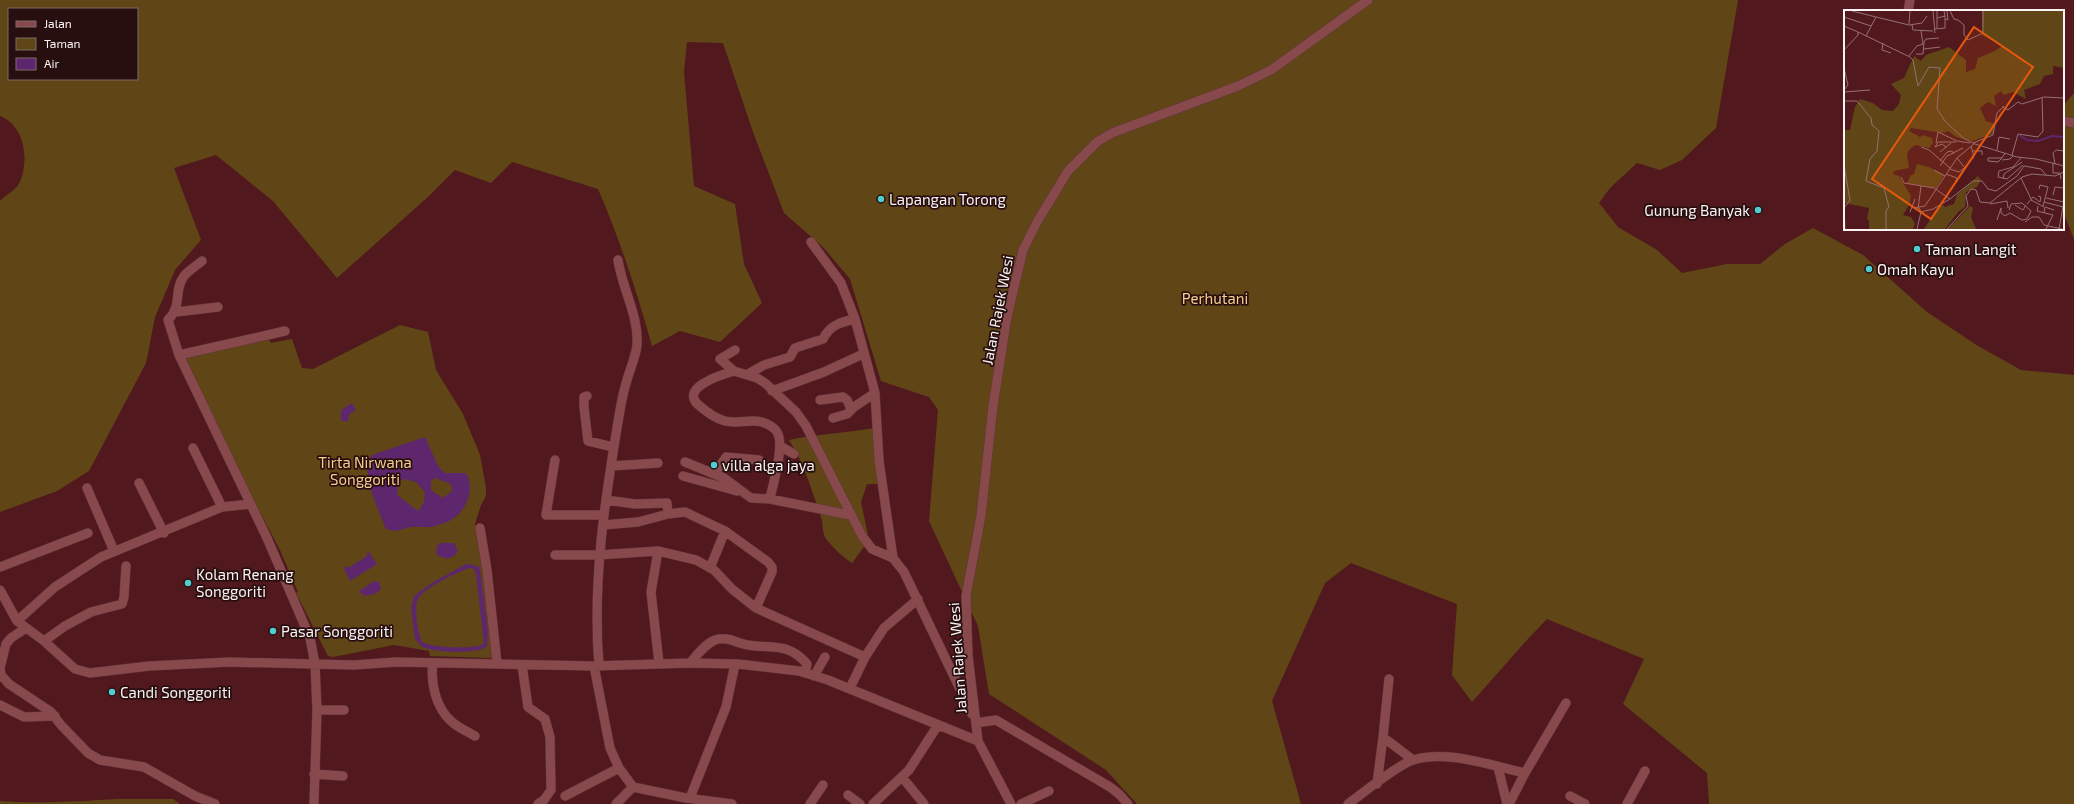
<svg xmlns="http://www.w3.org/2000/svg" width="2074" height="804" font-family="'Exo 2',sans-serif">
<rect width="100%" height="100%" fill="#51191e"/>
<path fill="#604616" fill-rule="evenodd" d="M0 0H1738L1716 128 1682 160 1660 170 1637 163 1610 188 1599 203 1618 227 1657 250 1682 273 1727 264H1760L1785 244 1813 228 1863 255 1927 312 1978 346 2021 370 2074 375V804H1709L1707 773 1623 704 1644 659 1547 619 1526 641 1472 702 1452 675 1457 604 1351 563 1325 583 1272 701 1301 804H1137L1106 770 989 694 978 626 929 521 938 410 929 397 881 381 850 279 823 247 784 213 753 132 723 43 687 42 684 72 694 186 735 204 744 264 762 303 720 342 680 331 652 346C637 292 620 240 598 189L512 162 491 183 455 170 429 196 337 278 273 201 216 155 174 168 201 240 175 270 155 317 146 363 89 471 57 491 0 512V201C5 196 15 190 19 184 30 162 25 125 0 116ZM9 9H137V79H9Z
M2074 93V239L2063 212V106Z
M400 325 428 332 436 370 463 414 480 455 486 488V496L481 505 475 524 477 529 494 656 491 658 430 656 429 651 394 645 333 657 328 656 296 593 298 592 280 550 252 497 186 359 187 356 269 340 271 343 292 339 302 368 313 369Z
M874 428 879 484H867L861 502 869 540 852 563C843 557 834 549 827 540 821 533 824 524 821 517 812 491 804 463 789 440 817 434 845 433 874 428Z
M118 799H173L180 804H0V801C34 804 83 801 118 799Z"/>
<path fill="#5e266d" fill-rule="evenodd" d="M352 403 356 410 349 414 348 421H341V410Z
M425 437 438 466 445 473H466C471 482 471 489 468 499 461 517 449 523 431 527 425 528 418 526 412 527 400 529 398 533 386 529 379 512 359 470 372 455ZM435 478 451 484 452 491 443 498 431 490V481ZM404 479 416 482 425 492 424 502 418 511 397 495 399 481Z
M440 543H454L458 551C453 560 443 561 436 553L437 546Z
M369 552 377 564 350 581 344 568 346 566 348 568 367 556 366 554Z
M466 564 478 566 480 570 488 632 487 646C478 655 434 652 422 647L415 639 411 608 414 596 430 584ZM470 568 474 569 476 574 484 643C479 650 431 648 422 642 418 635 413 605 419 597 428 586 457 572 470 568Z
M374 581 379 582 381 589 375 594 364 596 359 591Z"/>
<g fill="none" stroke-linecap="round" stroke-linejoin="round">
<defs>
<path id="minor" d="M1908 11 1910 0
M2063 121 2074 123
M811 242 841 283 855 319
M202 261C196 266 189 270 184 276 173 291 183 305 168 320L179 355 267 538 310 638 315 664 317 710 314 804
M176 312 218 307
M179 355 285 331
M734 371 720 359 735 350
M748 374 764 365 790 357 795 348 823 339C830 325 841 322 855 319L875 393 879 461 893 558 904 572 972 714
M772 391 824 372 863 354
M587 396 584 397V407L588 441 613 447
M820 400 843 397 847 400 851 409
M833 418 847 414 854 407 875 393
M780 446 794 454
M193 448 222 507
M555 460 546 515H604
M685 462 724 478 751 498 770 499 850 515
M611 466 658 463
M715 473 726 457 759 460
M683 476 737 491
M139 483 164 533
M87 488 114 551
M770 499C773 483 785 445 777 432 774 427 768 424 762 422 751 419 737 424 725 421 717 419 708 413 701 407 676 389 720 375 734 371L757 378 765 383 796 412 806 426 862 536 872 549 893 558
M606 500 635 504 667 503 668 514
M603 525 638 522 668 514 685 512 725 531 768 562 772 567V572L756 608
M480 528 487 570 497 663
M658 551 651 592 659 663
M555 555H598L658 551 696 560 714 570 732 589 756 608 865 657
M0 567 88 533
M710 568 725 531
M0 590 17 621 44 641 75 669 90 673 149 666 230 662 354 665 396 662 594 666 690 663 738 664 799 671 828 680 978 741
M17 621 55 587 101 557 222 507 251 504
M26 628 11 638 6 644 0 668 1 675 9 684 51 712 61 725 88 753 100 760 144 767 195 796 215 804
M44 641 65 626 91 612 122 604 124 597 126 566
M433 663C430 682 436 708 451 721 458 728 467 731 475 736
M690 663C697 655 705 644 715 640 728 636 736 643 748 645 772 649 788 642 807 664L805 673
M522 665 528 707 545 719 550 737 551 790 544 800 538 804
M594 666 610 748 619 768 633 787 686 798 732 804
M599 666C592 582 605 499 619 416 621 404 623 392 627 380 630 369 636 356 637 345 639 316 622 288 618 260
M814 676 825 657
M850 688 865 657 884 628 918 599
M0 705 24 717 55 716
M317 710H344
M976 723 996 720 1110 787 1119 794 1128 804
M1383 737 1389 679
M1498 767 1507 804
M314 774 343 776
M902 777 924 804
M1377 784 1383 737 1413 760
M848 795 860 804
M565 796 619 768
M1570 796 1585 804
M690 798 726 707 735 664
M616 804 633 787
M810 804 823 785
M873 804 909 770 938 725
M1011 804 978 741 968 655 966 596 981 516 993 406 1007 317 1023 250 1037 222 1068 171 1097 142 1112 133 1238 86 1271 70 1368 0
M1021 804 1049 791
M1348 804C1367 790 1387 773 1408 762 1440 747 1493 766 1525 773
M1509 804 1525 773 1566 703
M1627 804 1645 771"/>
</defs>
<use href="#minor" stroke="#60353b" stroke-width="10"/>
<use href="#minor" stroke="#87494b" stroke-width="9"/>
</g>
<g fill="#51ccd1" stroke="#270e0f" stroke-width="1.5">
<circle cx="881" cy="199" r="4"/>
<circle cx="1758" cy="210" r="4"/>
<circle cx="1917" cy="249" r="4"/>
<circle cx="1869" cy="269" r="4"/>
<circle cx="714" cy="465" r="4"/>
<circle cx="188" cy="583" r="4"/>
<circle cx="273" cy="631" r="4"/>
<circle cx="112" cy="692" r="4"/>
</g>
<g text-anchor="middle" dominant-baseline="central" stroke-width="3.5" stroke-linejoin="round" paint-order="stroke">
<g font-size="15" fill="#fbf3f3" stroke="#270e0f" text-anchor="start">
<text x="889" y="199">Lapangan Torong</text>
<text x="1750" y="210" text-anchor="end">Gunung Banyak</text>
<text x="1925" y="249">Taman Langit</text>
<text x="1877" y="269">Omah Kayu</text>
<text x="722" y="465">villa alga jaya</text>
<text x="196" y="574">Kolam Renang<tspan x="196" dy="17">Songgoriti</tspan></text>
<text x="281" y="631">Pasar Songgoriti</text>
<text x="120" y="692">Candi Songgoriti</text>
</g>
<g font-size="15" fill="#f7ce8d" stroke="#270e0f">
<text x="1215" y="298">Perhutani</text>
<text x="365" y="462">Tirta Nirwana<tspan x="365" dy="17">Songgoriti</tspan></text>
</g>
<g font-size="15" fill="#fbf3f3" stroke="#270e0f">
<text transform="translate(997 310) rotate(-79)">Jalan Rajek Wesi</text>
<text transform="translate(957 658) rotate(-94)">Jalan Rajek Wesi</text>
</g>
</g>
<g transform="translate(1844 10)">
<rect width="220" height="220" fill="#51191e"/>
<path d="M138 1H220V58L209 56V64L200 66 196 74 180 80 182 89 169 82 160 85 157 81 150 86 152 96 144 92 136 98 142 111 151 114 149 124 128 131 112 127 104 121 99 123 67 118 65 121 76 127 79 125 88 128 89 133 85 138 71 135 65 140 63 144 65 158 50 161 49 164 55 166 67 186 65 195 59 205 67 207 71 214 69 219H25V210L23 209 25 198 0 193V120H6L11 97 16 89 29 93 38 100 49 101 55 94 57 85 47 74 60 68 70 46 77 51 82 45 105 37 122 50V62L131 59 134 48 151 41 158 36 138 25ZM73 154 85 157 100 165 92 178 63 173 67 165 70 164ZM134 166 137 170 133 177 122 182 121 197 114 202 101 219H80L95 196 99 195 101 197 110 194 113 185ZM126 196 129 198 127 207 132 219H104Z" fill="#604616"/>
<path fill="none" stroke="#5e266d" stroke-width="2" d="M175 125 183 130 194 131 208 126 220 127"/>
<path fill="none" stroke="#957073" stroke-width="1" d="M8 1 32 7M89 1 91 23M93 1V18M106 1 110 9 114 10 120 15V25L124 30 139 23V1M0 7 27 16M93 8 101 6 100 1M101 9 104 10 103 1M65 14 66 1M68 15 69 20 89 21M0 16 14 22V25L0 40M90 19 101 18V6M14 22 66 47 69 50 74 76 85 57 96 58 93 99 101 111 119 128 131 134 173 147 192 149 220 156M22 26 32 7 65 15 78 13 83 6M39 33 38 40 47 43M80 39 96 37M72 44H79L80 32 82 29 95 28M65 46 73 36 79 34 77 21M0 58 4 75 0 80M0 82 26 80M0 91H13L27 108 28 115 35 121 33 141 26 149 22 171 40 178 45 197 42 201V219M158 97 164 100 174 92 178 94 200 87 220 88M92 133 94 122 113 131 126 133M129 133 149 125 153 103 160 96M77 137 85 140 106 158M102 137 98 134 91 137 94 132H112M153 140 155 127 166 129M129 141H138V145M96 142 107 133M168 145 174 124 194 127 199 121 198 87M113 148 121 158M144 148H158L161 143M144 148V151L154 152 158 148M177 148 169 157 155 161 154 167 163 169 179 155M158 150 166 149 169 146M96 151 103 142 108 141 110 144M209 153V163H216L217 169M211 154 209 143 212 140 220 141M0 155 6 190 0 198 1 219M96 156 103 146 119 138M106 159 115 162 120 158 130 147 127 136M90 160 101 166M102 164 113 168 112 171M57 167 60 173 90 178 106 189 129 171H138L144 179 152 181 173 166 180 156 197 159 202 165M177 168 187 189M159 169 160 164 178 152M195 179 196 175 204 177 199 196M209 185 211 177 220 178M202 188 220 192M187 190 200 197M200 192 219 197M146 194 163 191 164 198M183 194 189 187 196 192 197 187 194 186M171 195 179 200 182 195M194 196 193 201 209 205 202 219M69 198 81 196 113 148 130 134M74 199 77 176M66 202 71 189M77 202 89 199 106 189M200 203 201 197 210 200M153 210 157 198V203L161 206 166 203 178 210 183 209 187 201 178 193 167 194 165 200M181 212 188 207H195L200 215 218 219M73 219 77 202 75 198M103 219 124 196 122 186 127 179 132 180 136 192 146 193 178 167 188 164 211 166 220 162M215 219 220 191"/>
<path fill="#e8590c" fill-opacity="0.15" stroke="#e8590c" stroke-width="2" d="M130 17 189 57 87 209 28 169Z"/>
<rect width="220" height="220" fill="none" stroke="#fbf3f3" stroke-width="2"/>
</g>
<rect x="8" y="8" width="130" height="72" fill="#270e0f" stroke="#7c6a6a"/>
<rect x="16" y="21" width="20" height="6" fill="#87494b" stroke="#7c6a6a"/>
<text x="44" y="28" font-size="12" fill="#fbf3f3">Jalan</text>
<rect x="16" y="38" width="20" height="12" fill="#604616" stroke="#7c6a6a"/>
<text x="44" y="48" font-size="12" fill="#fbf3f3">Taman</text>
<rect x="16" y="58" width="20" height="12" fill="#5e266d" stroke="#7c6a6a"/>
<text x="44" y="68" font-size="12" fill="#fbf3f3">Air</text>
</svg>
